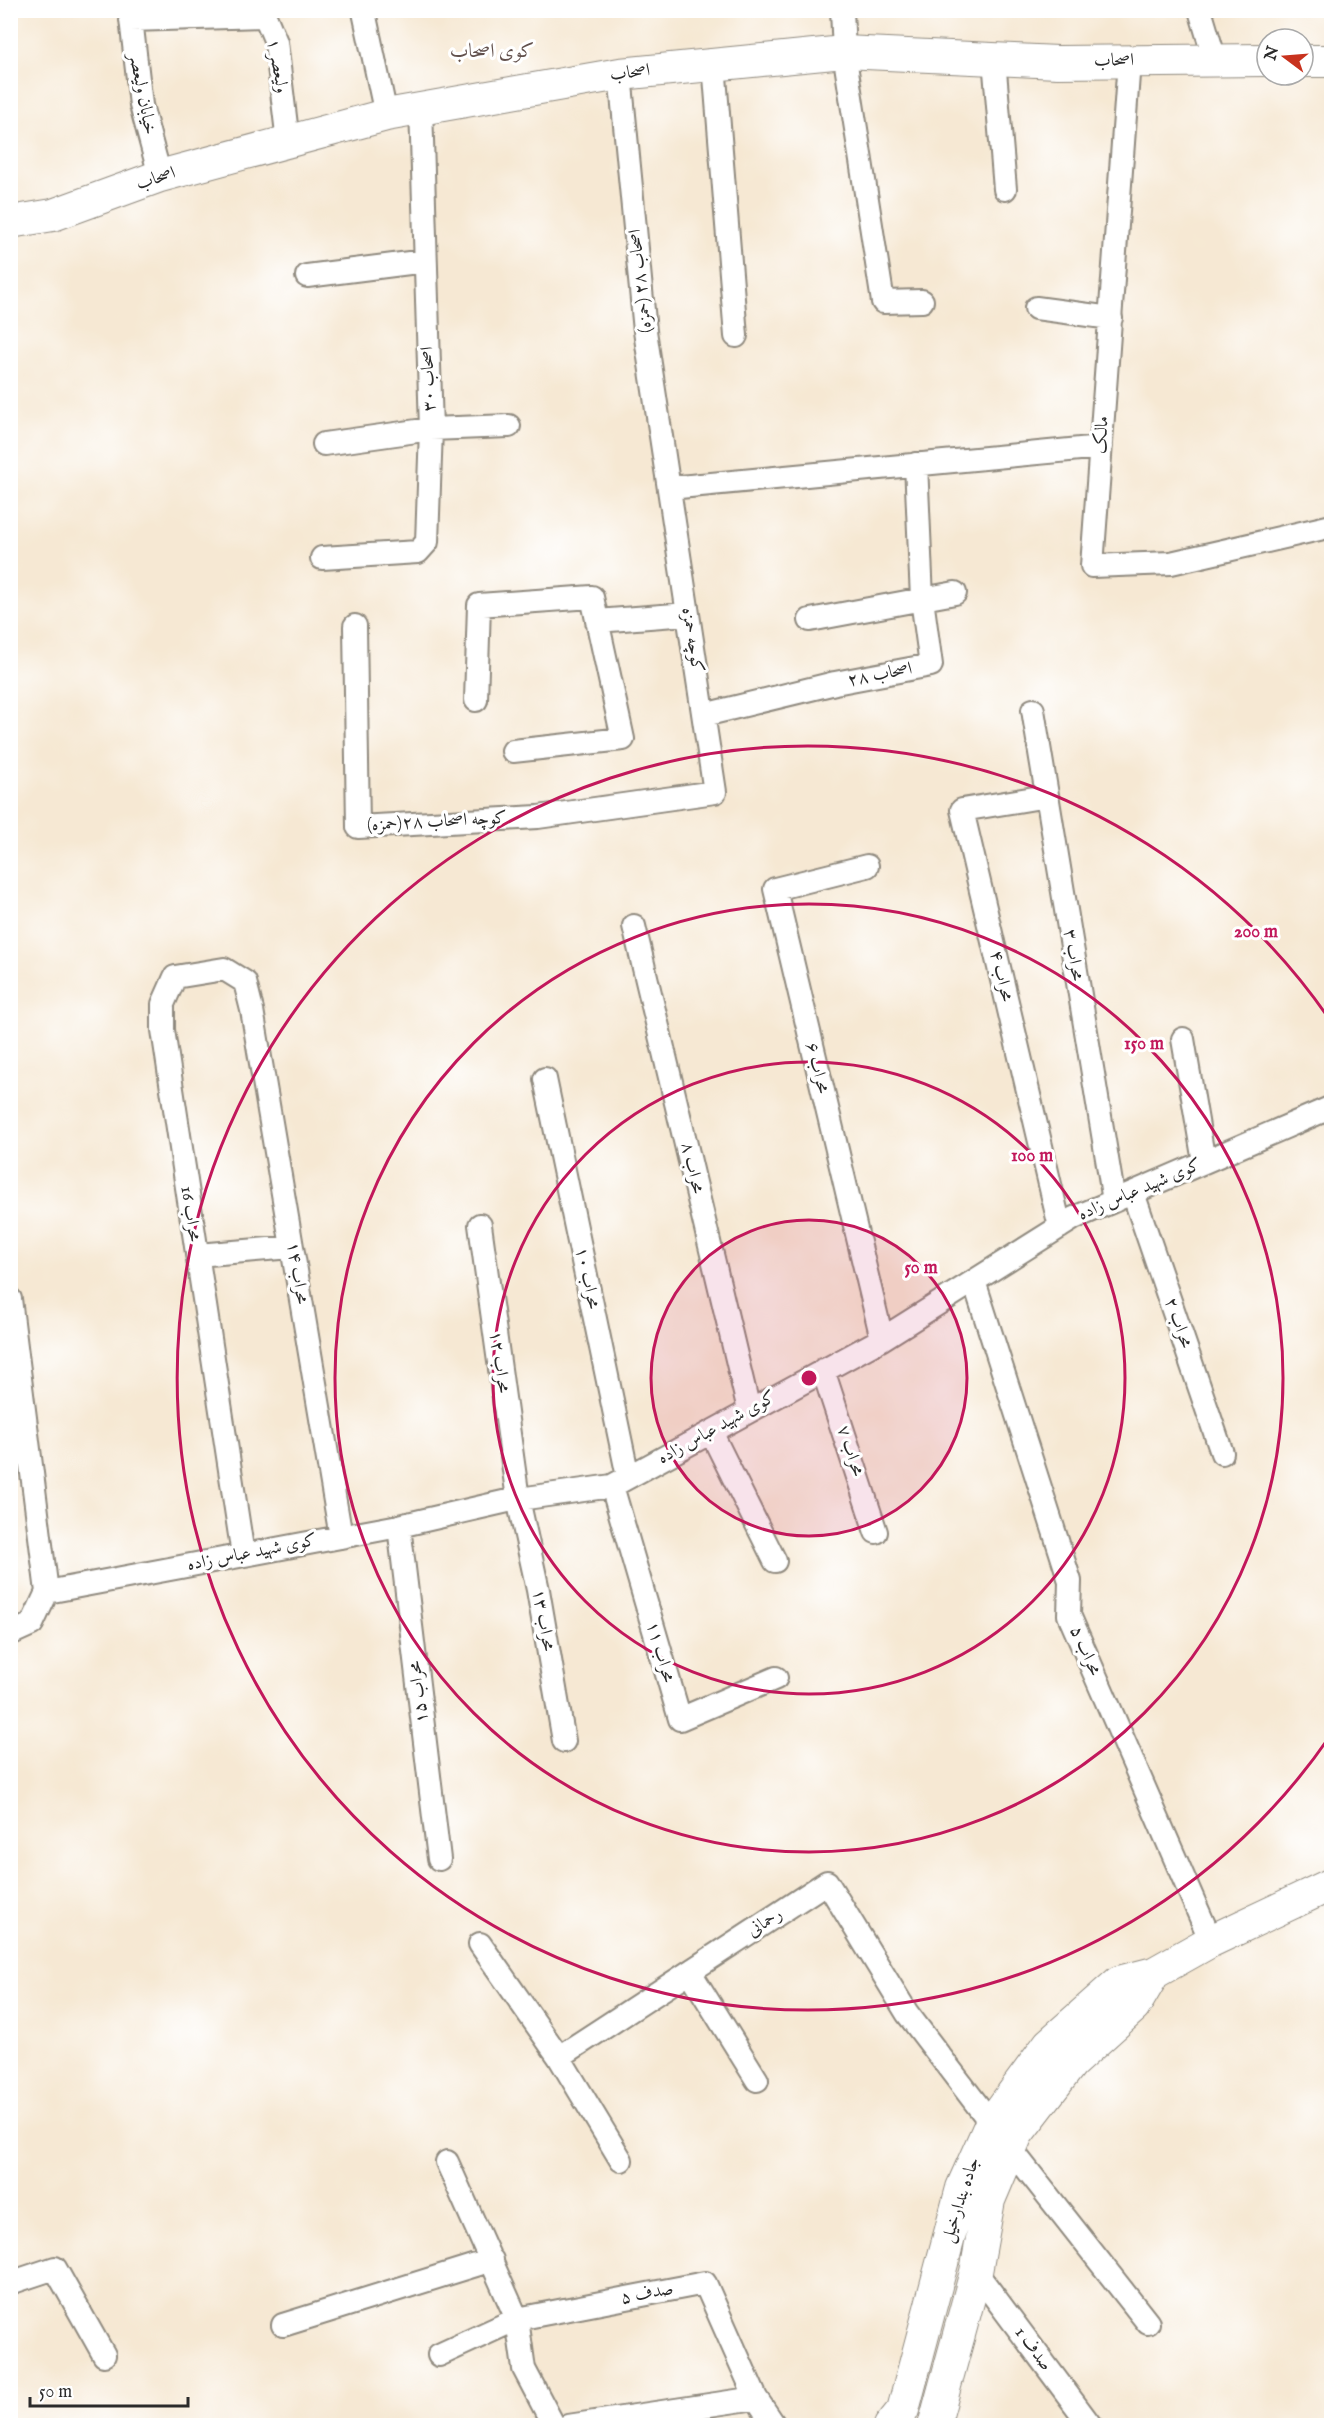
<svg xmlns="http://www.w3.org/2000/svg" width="1342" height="2436" font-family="'IM FELL English',Amiri,serif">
<rect width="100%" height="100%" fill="#fff"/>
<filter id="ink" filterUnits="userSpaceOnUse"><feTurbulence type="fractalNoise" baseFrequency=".0167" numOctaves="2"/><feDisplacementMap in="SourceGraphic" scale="12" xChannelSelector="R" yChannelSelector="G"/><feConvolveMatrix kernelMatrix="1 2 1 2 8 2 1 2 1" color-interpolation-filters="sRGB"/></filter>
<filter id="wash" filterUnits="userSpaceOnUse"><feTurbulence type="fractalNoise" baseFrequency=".008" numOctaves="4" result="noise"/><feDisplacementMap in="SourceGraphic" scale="24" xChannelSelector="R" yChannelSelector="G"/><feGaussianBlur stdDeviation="1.35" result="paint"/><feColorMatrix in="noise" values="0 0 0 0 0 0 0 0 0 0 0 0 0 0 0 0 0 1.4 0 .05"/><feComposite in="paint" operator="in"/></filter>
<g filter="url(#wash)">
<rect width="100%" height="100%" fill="#f6e8d3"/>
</g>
<g filter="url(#ink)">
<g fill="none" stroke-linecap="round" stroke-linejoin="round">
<defs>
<path id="street" d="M130 10 141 105 160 176
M842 10 844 52 883 302 922 301
M1200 10 1215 60
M364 12 386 115
M131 20 265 16 276 42 288 142
M994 59 1005 189
M1129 61 1092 566 1171 563 1332 526
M714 64 736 336
M307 276 425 261
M1036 308 1111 318
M324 444 431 429 509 426
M669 488 1101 447
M322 558 418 552 427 542 431 429 421 107
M810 620 955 593
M597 621 688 614
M355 626 358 827 538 817 715 792 645 331 620 74
M476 700 479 605 592 597 623 739 513 751
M1033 710 1114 1201
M704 715 835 683 931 665 922 599 916 464
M1047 796 962 810 1060 1227
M867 866 775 889 882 1339
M634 926 749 1410
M1183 1039 1204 1162
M545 1079 628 1477
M1133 1193 1222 1453
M480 1225 518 1499 538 1590 564 1741
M197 1255 292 1247
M974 1281 1070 1581 1069 1615 1211 1941
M10 1299 47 1592 32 1624 10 1634
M823 1370 876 1532
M711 1432 775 1561
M612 1486 680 1719 776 1678
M399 1526 439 1859
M243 1555 163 1030V1004L175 977 224 969 245 982 252 1010 341 1537
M47 1592 399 1526 512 1500 612 1486 882 1339 1074 1218 1332 1107
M480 1944 559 2057
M690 1972 757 2080
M1011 2149 1148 2323
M621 2160 559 2057 827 1882 907 2013 991 2123
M447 2162 517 2319 524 2369 554 2426
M976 2272 1091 2426
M10 2283 55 2268 104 2355
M283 2325 492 2260
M439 2355 517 2319 705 2283 756 2398 775 2426
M568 2426 756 2398"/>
<path id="secondary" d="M1303 61H1332
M10 222 53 215 160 176 386 115 620 74 844 52 1058 62 1267 60
M890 2426 903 2410 962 2188 991 2123 1049 2044 1119 1982 1154 1973 1211 1941 1332 1884
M934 2426 976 2272 989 2200 1017 2134 1071 2064 1134 2007 1154 1973"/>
</defs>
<use href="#street" stroke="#908a7f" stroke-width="26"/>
<use href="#secondary" stroke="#908a7f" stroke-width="34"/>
<use href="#street" stroke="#fff" stroke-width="22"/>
<use href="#secondary" stroke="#fff" stroke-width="32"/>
</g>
</g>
<circle cx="809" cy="1378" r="158" fill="#c2185b" fill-opacity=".12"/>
<g fill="none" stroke="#c2185b" stroke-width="3">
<circle cx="809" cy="1378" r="158"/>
<circle cx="809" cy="1378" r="316"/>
<circle cx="809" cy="1378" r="474"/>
<path d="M1330 1736A632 632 0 1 1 1330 1020"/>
</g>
<g text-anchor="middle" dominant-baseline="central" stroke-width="6" stroke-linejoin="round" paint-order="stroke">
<g font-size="18" fill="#2b2b2b" stroke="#fff">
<text transform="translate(1114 61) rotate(-1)">اصحاب</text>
<text transform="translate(277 66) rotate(80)">ولیعصر ۱</text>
<text transform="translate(630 73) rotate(-7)">اصحاب</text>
<text transform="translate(142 94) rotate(79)">خیابان ولیعصر</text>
<text transform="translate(156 179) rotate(-18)">اصحاب</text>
<text transform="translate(641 281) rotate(-96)">اصحاب ۲۸ (حمزه)</text>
<text transform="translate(429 379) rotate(-92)">اصحاب ۳۰</text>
<text transform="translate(1102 435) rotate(-86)">مالک</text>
<text transform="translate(692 640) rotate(81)">کوچه حمزه</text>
<text transform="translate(880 675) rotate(-11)">اصحاب ۲۸</text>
<text transform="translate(437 822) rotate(-3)">کوچه اصحاب ۲۸(حمزه)</text>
<text transform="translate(1073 955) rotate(81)">محراب ۳</text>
<text transform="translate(1001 976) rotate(77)">محراب ۴</text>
<text transform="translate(817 1068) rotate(76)">محراب ۶</text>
<text transform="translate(692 1168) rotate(77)">محراب ۸</text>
<text transform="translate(1140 1190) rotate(-23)">کوی شهید عباس زاده</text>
<text transform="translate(190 1214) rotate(81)">محراب 16</text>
<text transform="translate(297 1273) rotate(81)">محراب ۱۴</text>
<text transform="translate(587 1278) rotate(78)">محراب ۱۰</text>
<text transform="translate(1178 1323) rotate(71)">محراب ۲</text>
<text transform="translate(499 1362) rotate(82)">محراب ۱۲</text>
<text transform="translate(717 1428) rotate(-29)">کوی شهید عباس زاده</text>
<text transform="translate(850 1451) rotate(72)">محراب ۷</text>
<text transform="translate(252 1553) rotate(-11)">کوی شهید عباس زاده</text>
<text transform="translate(543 1620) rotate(80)">محراب ۱۳</text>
<text transform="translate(1085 1651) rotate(66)">محراب ۵</text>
<text transform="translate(660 1652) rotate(74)">محراب ۱۱</text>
<text transform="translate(419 1692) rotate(-97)">محراب ۱۵</text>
<text transform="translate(765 1923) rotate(-33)">رحمانی</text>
<text transform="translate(961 2200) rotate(-72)">جاده بندارخیل</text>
<text transform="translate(647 2294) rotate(-11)">صدف ۵</text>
<text transform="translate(1033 2349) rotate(53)">صدف 1</text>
</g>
<g font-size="20" fill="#62514d" stroke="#fff">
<text x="492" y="51">کوی اصحاب</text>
</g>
</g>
<circle cx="809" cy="1378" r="9" fill="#c2185b" stroke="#fff" stroke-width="3"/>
<g font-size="18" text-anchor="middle" font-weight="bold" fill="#c2185b" stroke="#fff" stroke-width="6" stroke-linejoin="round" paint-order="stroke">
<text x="1256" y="937">200 m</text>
<text x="1144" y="1049">150 m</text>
<text x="1032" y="1161">100 m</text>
<text x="921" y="1273">50 m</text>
</g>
<rect width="1342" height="2436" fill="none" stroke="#fff" stroke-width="36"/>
<g transform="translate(1285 57) rotate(286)"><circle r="28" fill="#ffffff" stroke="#aaaaaa" stroke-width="1.5"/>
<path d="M0-4.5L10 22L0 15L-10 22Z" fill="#c8321e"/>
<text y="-9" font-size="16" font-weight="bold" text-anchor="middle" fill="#2b2b2b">N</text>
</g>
<path d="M30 2397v9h158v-9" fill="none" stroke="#2b2b2b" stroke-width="3"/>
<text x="39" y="2397" font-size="18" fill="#2b2b2b" stroke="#ffffff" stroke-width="4.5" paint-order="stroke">50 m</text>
</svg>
